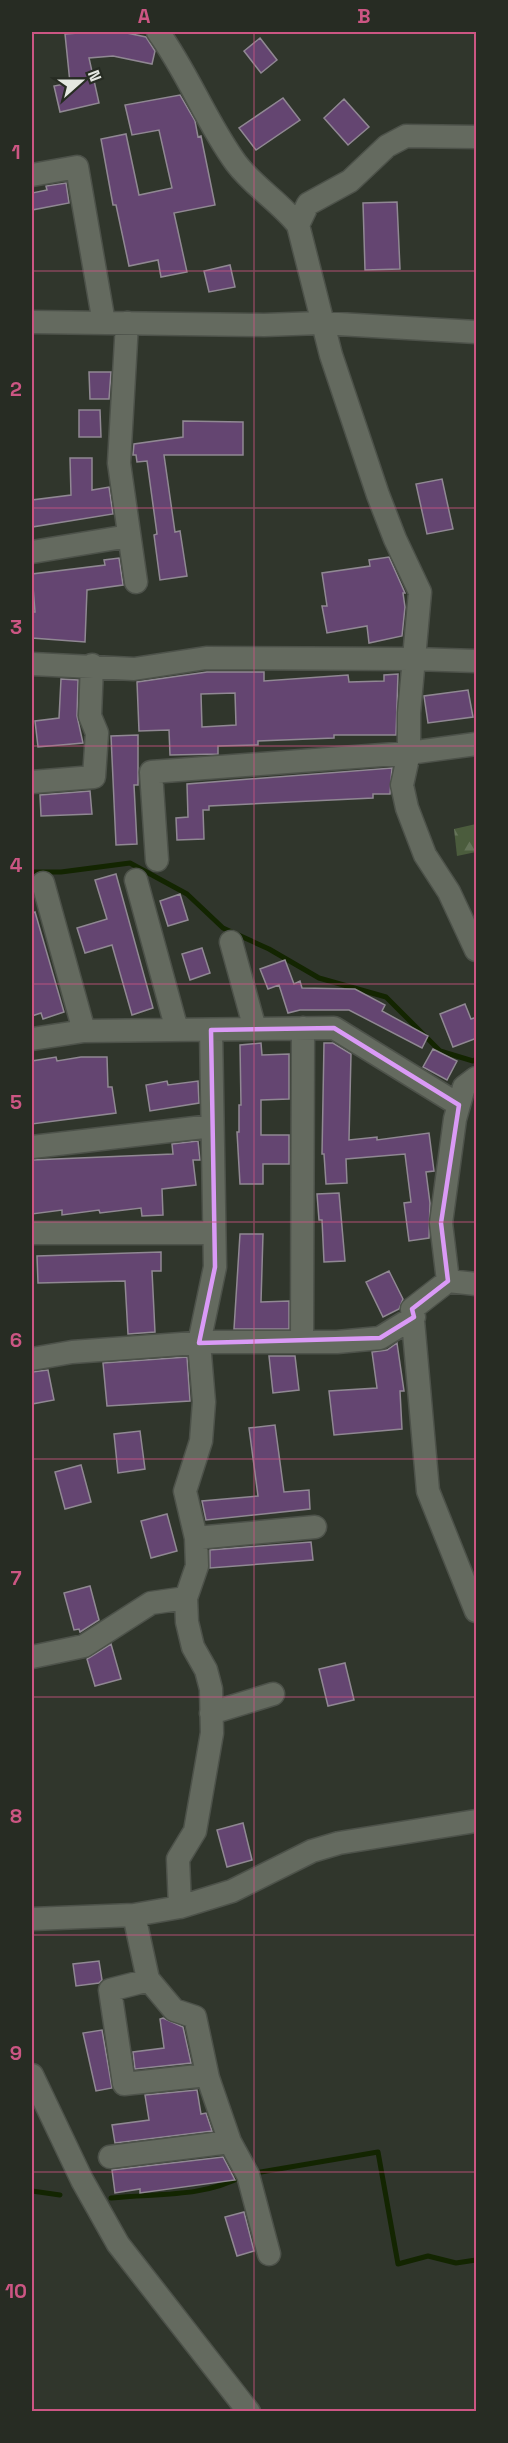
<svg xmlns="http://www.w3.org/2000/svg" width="508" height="2443" font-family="'Space Grotesk',sans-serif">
<defs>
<pattern id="forest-firs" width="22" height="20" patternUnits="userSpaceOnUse" patternTransform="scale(1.5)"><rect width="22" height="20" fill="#4b5c3d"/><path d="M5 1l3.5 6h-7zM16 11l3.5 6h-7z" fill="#657359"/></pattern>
</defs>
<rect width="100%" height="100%" fill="#30362c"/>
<path fill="url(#forest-firs)" d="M476 824V852L457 856 454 829Z"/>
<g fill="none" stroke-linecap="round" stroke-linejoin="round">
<path stroke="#132501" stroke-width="5" d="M32 872H61L130 863 187 894 223 928 269 949 319 978 386 997 440 1051 473 1061 476 1059
M255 2173 378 2152 398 2264 428 2256 456 2263 476 2260
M32 2191 60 2195
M111 2198C158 2193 201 2198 243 2176"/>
</g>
<path fill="#644571" stroke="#908893" stroke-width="1.5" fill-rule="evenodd" d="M92 32H122L146 37 155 51 152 64 113 56 89 58 99 103 60 112 54 86 70 83 65 34Z
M260 38 277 60 261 73 244 51Z
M180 95 195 121 198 137 201 136 215 205 174 213 187 272 161 277 158 260 129 266 116 205H113L101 139 126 134 139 195 172 188 159 130 132 135 125 105Z
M283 98 300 120 256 150 239 128Z
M344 99 369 127 348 145 324 118Z
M66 183 69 203 32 210V193L47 190 46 186Z
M397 202 400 269 365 270 363 203Z
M230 265 235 287 209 292 204 271Z
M89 372H111L109 399H90Z
M79 410H100L101 437H79Z
M183 421 243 422V455H164L175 532 180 531 187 576 160 580 154 535 157 534 147 461 137 462 136 455H133L134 444 183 437Z
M70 458H92V490L109 487 113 514 32 527V500L71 495Z
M442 479 453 529 427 534 416 484Z
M389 557 405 593H403L405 607 402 636 369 643 367 626 327 633 322 606H327L322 573 370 566 369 560Z
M119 558 123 585 87 590 85 642 32 638V612H35L32 574 105 565 104 560Z
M207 672H264V681L348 675 349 682 384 681V675L398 674 396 735H334V738L258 741V745L218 746V754L170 755 169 730 139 731 137 682ZM235 693 236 725 202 727 201 694Z
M61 679 78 680 77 716 83 743 38 747 35 721 59 718Z
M468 690 473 717 428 723 424 696Z
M138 735V785H134L137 844 116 845 111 736Z
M392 768 390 794H373V798L209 806V810H203L204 839 177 840 176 818 188 817 187 784Z
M90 791 92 814 41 816 40 795Z
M116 874 153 1008 132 1015 112 945 85 953 77 928 107 919 95 880Z
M180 894 188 920 168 926 160 901Z
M35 912 64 1012 43 1019 41 1013 32 1016V913Z
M202 948 210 973 190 980 182 954Z
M285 960 294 984 300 981 302 988 355 989 385 1005 382 1011 428 1036 422 1048 349 1010H300L288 1013 279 985 268 989 260 969Z
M465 1004 471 1019 477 1017V1038L453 1047 440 1014Z
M261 1043 262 1055 289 1054V1099L261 1100V1135H289V1164H263V1184H240L237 1132H239V1105H241L240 1045Z
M324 1043H333L351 1054 349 1140 377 1137V1140L429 1133 434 1171 426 1172 430 1203 429 1238 409 1241 404 1203 411 1202 405 1154 346 1159 347 1183 326 1184 324 1154H322Z
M433 1049 457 1061 447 1080 423 1067Z
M56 1057 57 1061 81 1057H107L108 1087H112L116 1113 32 1124V1061Z
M167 1081 168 1085 198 1081 199 1103 150 1111 146 1085Z
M198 1141 200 1160H193L196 1185 162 1189 163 1215 142 1216 141 1208 100 1213 99 1210 62 1215V1210L32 1214V1160L173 1154 172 1144Z
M339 1193 345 1261 324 1262 322 1220H319L317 1194Z
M240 1234H263L261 1302 289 1301V1329H234Z
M161 1252V1271H152L155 1332 128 1334 125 1281 38 1283 37 1256Z
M389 1271 403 1299 399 1309 383 1317 366 1282Z
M397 1343 404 1391H400L402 1429 334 1435 329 1391 377 1388 372 1352 387 1350Z
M269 1356H295L299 1390 273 1393Z
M187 1357 190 1401 107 1406 103 1363Z
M48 1370 54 1400 32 1404V1372Z
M275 1425 284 1492 309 1490 310 1509 206 1520 202 1501 258 1496 249 1428Z
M140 1431 145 1469 118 1473 114 1434Z
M81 1465 91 1502 65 1509 55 1472Z
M167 1514 177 1551 151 1558 141 1521Z
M311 1542 313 1560 210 1568V1550Z
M90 1586 99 1620 80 1632 79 1629 74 1630 64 1593Z
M111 1644 121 1679 95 1686 87 1659Z
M345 1663 354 1700 328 1706 319 1669Z
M243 1823 252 1860 227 1867 217 1830Z
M99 1961 102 1980 99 1983 76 1986 73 1964Z
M163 2018 183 2027 191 2063 135 2069 133 2052 164 2048 160 2019Z
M102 2030 112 2088 96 2091 83 2033Z
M197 2090 201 2114 206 2113 212 2131 115 2143 112 2125 149 2120 145 2095Z
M223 2157 235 2180 140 2193V2189L115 2193 112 2170Z
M244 2212 254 2251 237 2256 225 2217Z"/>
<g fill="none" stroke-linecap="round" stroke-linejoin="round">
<defs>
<path id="minor" d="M158 32C188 73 206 122 236 163 254 187 280 202 298 225L331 355 378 495 395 539 420 592 409 713V753L402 785 407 808 425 855 449 892 476 950
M32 175 77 167 104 323
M298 225 308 204 350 181 387 146 406 136 476 137
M32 322 264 325 321 323 476 332
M127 323 119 463 136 582
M32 552 129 536
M32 664 134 669 206 658 414 659 476 661
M32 782 94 777 97 733 90 716 92 665
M157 860 151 772 409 753 476 744
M136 880 177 1030
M43 883 84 1031
M231 942 255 1029
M32 1039 84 1031 334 1028 459 1105
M32 1147 212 1126
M32 1233H214
M448 1281 441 1223 455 1119 464 1087 476 1078
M476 1284 448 1281 412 1309 428 1491 476 1611
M302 1342 303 1028
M32 1359 72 1352 209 1342H337L380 1338 414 1317
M196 1538 315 1527
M32 1657 84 1646 151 1603 186 1598
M211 1713 273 1694
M180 1907 178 1859 195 1831 212 1733 211 1689 206 1670 193 1647 187 1622 186 1598 197 1566 196 1538 185 1491 201 1441 204 1402 199 1343 215 1267 211 1030
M134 1915 148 1979 174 2010 195 2017 208 2078 230 2142 248 2175 269 2254
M32 1919 134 1915 180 1907 232 1891 312 1851 339 1843 476 1821
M149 1980 110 1990 124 2084 207 2075
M32 2075 82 2180 118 2244 249 2412
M110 2157 230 2142"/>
</defs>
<use href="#minor" stroke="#4d524a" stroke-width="25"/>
<use href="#minor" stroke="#646a5f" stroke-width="22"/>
</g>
<path fill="none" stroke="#da9af6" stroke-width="4.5" stroke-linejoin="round" d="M334 1028 459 1105 441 1223 448 1281 412 1309 414 1317 380 1338 199 1343 215 1267 211 1030Z"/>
<path fill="none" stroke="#cc5683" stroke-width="1.5" stroke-opacity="0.55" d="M254 32V2412M32 271H476M32 508H476M32 746H476M32 984H476M32 1222H476M32 1459H476M32 1697H476M32 1935H476M32 2172H476"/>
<rect width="508" height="2443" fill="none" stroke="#272c23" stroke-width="66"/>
<g transform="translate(81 81) rotate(69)" stroke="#272c23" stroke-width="4.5" paint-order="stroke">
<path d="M0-4.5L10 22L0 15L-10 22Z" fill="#e4e7e1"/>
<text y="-9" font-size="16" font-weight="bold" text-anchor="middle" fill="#e4e7e1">N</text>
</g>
<rect x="33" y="33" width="442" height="2377" fill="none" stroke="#cc5683" stroke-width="2"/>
<g font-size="20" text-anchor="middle" font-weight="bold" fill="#cc5683">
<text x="144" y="23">A</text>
<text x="364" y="23">B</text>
<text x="16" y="159">1</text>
<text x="16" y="396">2</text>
<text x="16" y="634">3</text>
<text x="16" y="872">4</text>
<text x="16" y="1109">5</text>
<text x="16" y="1347">6</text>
<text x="16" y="1585">7</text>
<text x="16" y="1823">8</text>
<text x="16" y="2060">9</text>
<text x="16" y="2298">10</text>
</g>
</svg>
